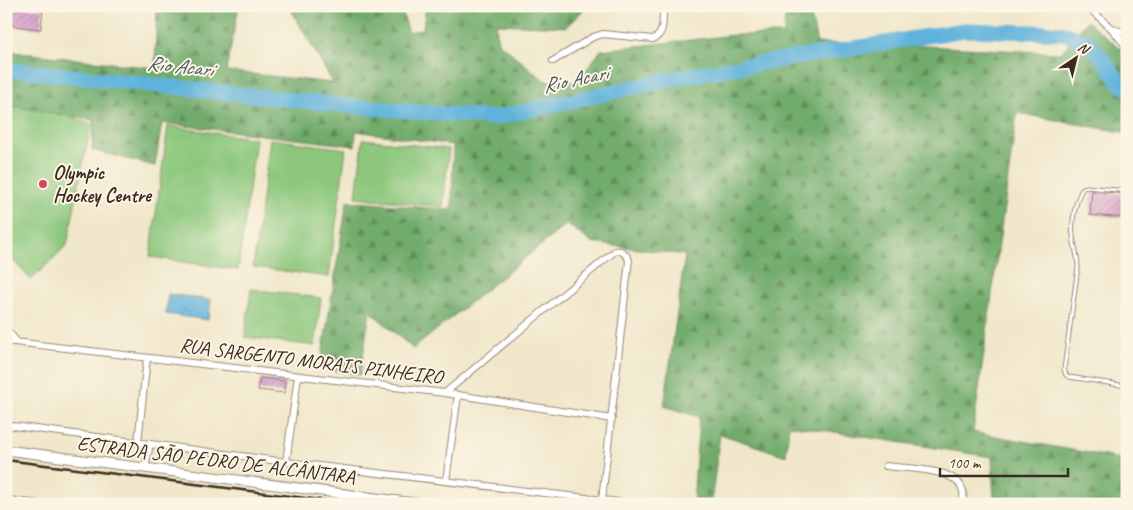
<svg xmlns="http://www.w3.org/2000/svg" width="1133" height="510" font-family="Caveat,sans-serif">
<defs>
<pattern id="forest-firs" width="22" height="20" patternUnits="userSpaceOnUse" patternTransform="scale(1.25)"><rect width="22" height="20" fill="#71ac6c"/><path d="M5 1l3.5 6h-7zM16 11l3.5 6h-7z" fill="#5e8c58"/></pattern>
<pattern id="water-ripples" width="26" height="14" patternUnits="userSpaceOnUse" patternTransform="scale(1.25)"><rect width="26" height="14" fill="#5fb2db"/><path d="M2 4q2-2 4 0t4 0M15 11q2-2 4 0t4 0" fill="none" stroke="#5091b1"/></pattern>
<pattern id="building-hatch" width="6" height="6" patternUnits="userSpaceOnUse" patternTransform="scale(1.25)"><rect width="6" height="6" fill="#d59acb"/><path d="M-1 1l2-2M0 6l6-6M5 7l2-2" fill="none" stroke="#ae7ea4"/></pattern>
</defs>
<rect width="100%" height="100%" fill="#fcf5e5"/>
<filter id="ink" filterUnits="userSpaceOnUse"><feTurbulence type="fractalNoise" baseFrequency=".02" numOctaves="2"/><feDisplacementMap in="SourceGraphic" scale="10" xChannelSelector="R" yChannelSelector="G"/><feConvolveMatrix kernelMatrix="1 2 1 2 8 2 1 2 1" color-interpolation-filters="sRGB"/></filter>
<filter id="wash" filterUnits="userSpaceOnUse"><feTurbulence type="fractalNoise" baseFrequency=".0096" numOctaves="4" result="noise"/><feDisplacementMap in="SourceGraphic" scale="20" xChannelSelector="R" yChannelSelector="G"/><feGaussianBlur stdDeviation="1.12" result="paint"/><feColorMatrix in="noise" values="0 0 0 0 0 0 0 0 0 0 0 0 0 0 0 0 0 1.4 0 .05"/><feComposite in="paint" operator="in"/></filter>
<g filter="url(#wash)">
<rect width="100%" height="100%" fill="#f0e7ca"/>
<path fill="#8cc77d" stroke="#64784e" d="M6 96 91 124 67 245 31 280 13 260 6 259Z
M168 126 256 139 238 270 150 257Z
M270 139 346 149 329 277 253 267Z
M363 139 449 149 443 207 356 197Z
M251 289 321 298 315 346 245 337Z"/>
<path fill="url(#forest-firs)" stroke="#566b45" d="M157 6H239L226 71 333 83 289 6H400L409 32 423 29 426 6H588L566 27 496 24 498 42 545 81 577 82 601 50 734 35 784 34 785 6H809L817 43 924 46 1061 53 1087 21 1127 54V133L1017 113 973 432 1127 460V504H994L992 457 789 425 786 456 720 434 711 504H693L699 417 664 406 685 255 592 243 567 224 413 349 370 311 360 375 320 368 347 201 452 210 453 145 356 131 355 146 162 123 155 166 92 150 93 120 6 105V51L155 68Z"/>
<path fill="url(#water-ripples)" stroke="#4d6e7c" d="M168 294 211 300 208 320 166 314Z"/>
<g fill="none" stroke-linecap="round" stroke-linejoin="round">
<path stroke="#5fb2db" stroke-width="15" d="M6 69 350 106 494 118 690 75 964 30 1063 33 1088 42 1106 62 1121 85 1127 88"/>
</g>
<g id="blocks">
<path fill="url(#building-hatch)" d="M6 6 43 9 41 29 6 25Z
M1092 191 1127 194V218L1090 215Z
M260 378 285 381 284 393 258 390Z"/>
</g>
</g>
<g filter="url(#ink)">
<use href="#blocks" fill-opacity="0" stroke="#968874" stroke-width="1"/>
<g fill="none" stroke-linecap="round" stroke-linejoin="round">
<defs>
<path id="service" d="M1127 191 1087 187 1083 188C1076 199 1071 221 1073 235 1074 246 1078 256 1078 267L1064 369 1066 375 1069 377 1127 386
M6 498 50 504"/>
<path id="minor" d="M1087 6 1112 29 1127 47
M1112 29 1127 33
M553 61 593 37 603 34 653 39C666 34 662 18 663 6
M6 329 17 342
M6 341 445 393 612 419
M445 393 615 251C622 249 626 254 629 260L602 500
M6 425 286 462 636 504
M138 442 147 358
M286 462 298 376
M886 466C906 469 959 467 963 492 964 495 963 500 962 504
M145 468 150 444
M446 481 458 395"/>
<path id="tertiary" d="M6 450 422 504"/>
</defs>
<use href="#service" stroke="#968874" stroke-width="5"/>
<use href="#minor" stroke="#968874" stroke-width="8"/>
<use href="#tertiary" stroke="#968874" stroke-width="11"/>
<use href="#service" stroke="#fff" stroke-width="3"/>
<use href="#minor" stroke="#fff" stroke-width="6"/>
<use href="#tertiary" stroke="#fff" stroke-width="9"/>
<path stroke="#3b2a1e" stroke-width="2.5" d="M6 460 352 504"/>
</g>
</g>
<circle fill="#d1495b" stroke="#fcf5e5" stroke-width="2" cx="43" cy="184" r="5"/>
<g text-anchor="middle" dominant-baseline="central" stroke-width="4" stroke-linejoin="round" paint-order="stroke">
<g font-size="20" font-weight="bold" fill="#3b2a1e" stroke="#fcf5e5" text-anchor="start">
<text x="53" y="172">Olympic<tspan x="53" dy="23">Hockey Centre</tspan></text>
</g>
<g font-size="20" fill="#3b2a1e" stroke="#fcf5e5">
<text transform="translate(311 361) rotate(7)">RUA SARGENTO MORAIS PINHEIRO</text>
<text transform="translate(216 460) rotate(7)">ESTRADA SÃO PEDRO DE ALCÂNTARA</text>
</g>
<g font-size="21" font-style="italic" fill="#485a60" stroke="#fcf5e5">
<text transform="translate(180 66) rotate(6)">Rio Acari</text>
<text transform="translate(575 79) rotate(-12)">Rio Acari</text>
</g>
</g>
<rect width="1133" height="510" fill="none" stroke="#fcf5e5" stroke-width="25"/>
<g transform="translate(1076 58) rotate(35)" stroke="#fcf5e5" stroke-width="4" paint-order="stroke">
<path d="M0-4L9 19L0 12L-9 19Z" fill="#3b2a1e"/>
<text y="-8" font-size="14" font-weight="bold" text-anchor="middle" fill="#3b2a1e">N</text>
</g>
<path d="M940 468v8h128v-8" fill="none" stroke="#3b2a1e" stroke-width="2.5"/>
<text x="948" y="468" font-size="15" fill="#3b2a1e" stroke="#fcf5e5" stroke-width="4" paint-order="stroke">100 m</text>
</svg>
